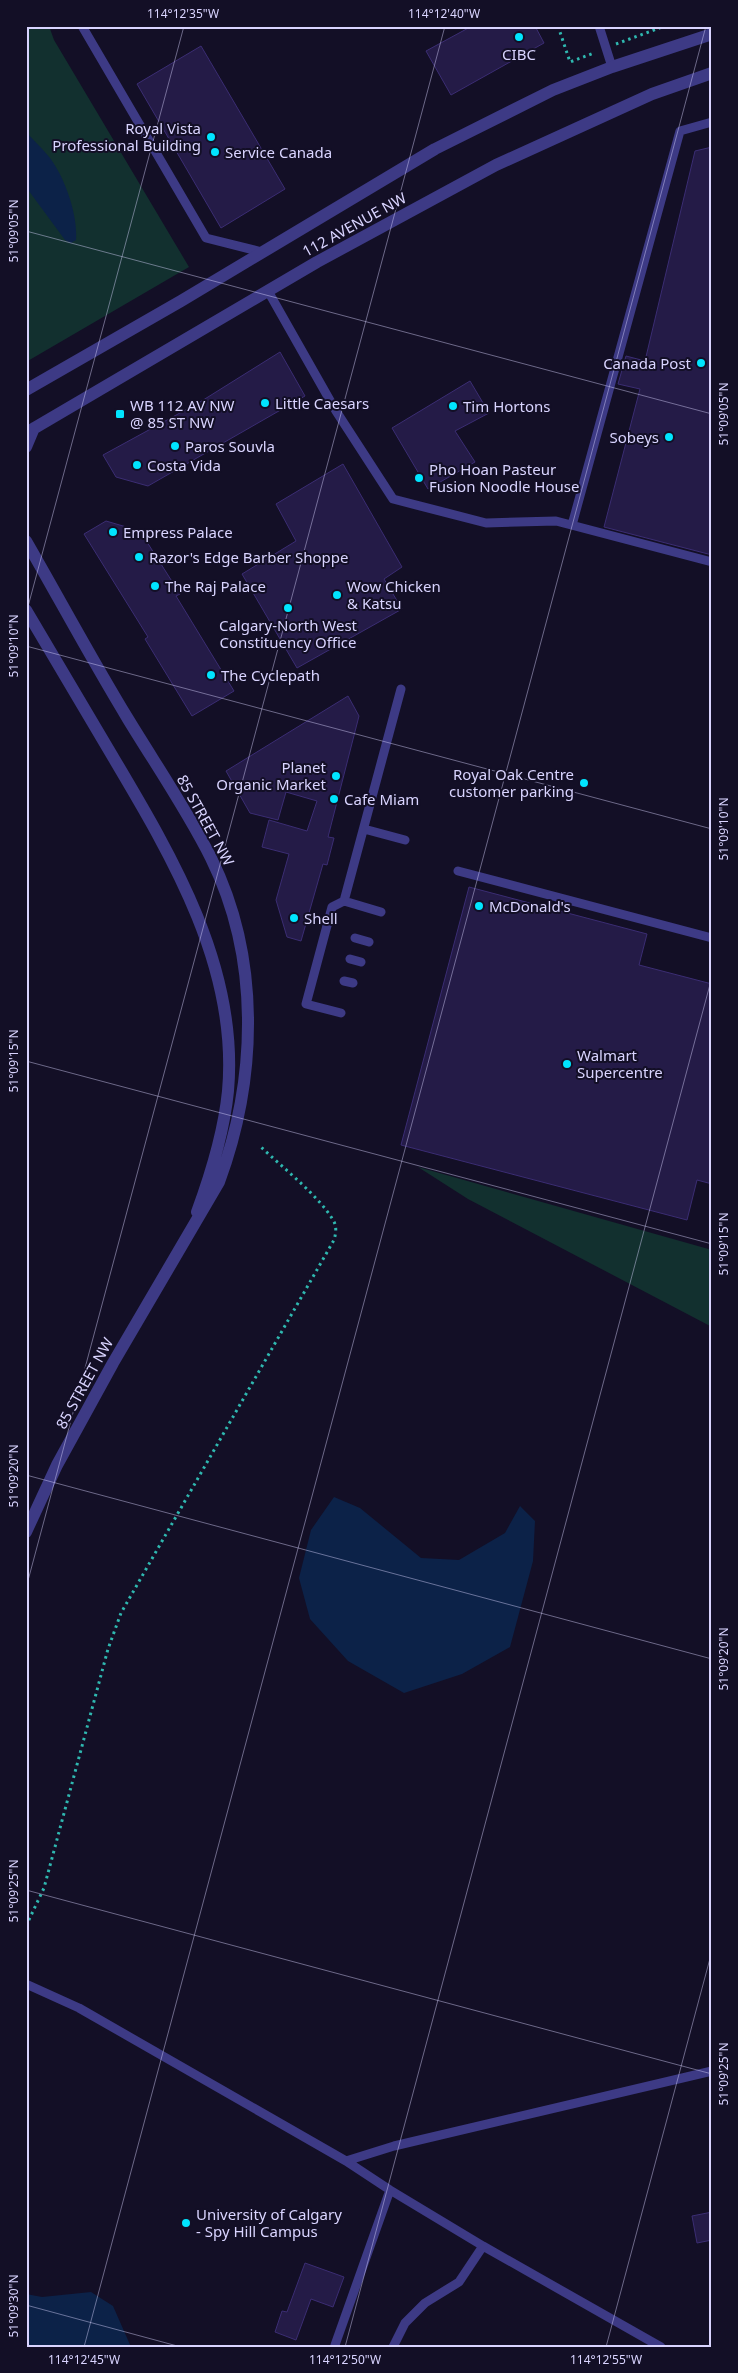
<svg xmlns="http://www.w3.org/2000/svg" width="738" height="2373" font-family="'Noto Sans',sans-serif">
<rect width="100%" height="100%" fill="#130f26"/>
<path fill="#12302f" d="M26 26H49L54 40 189 267 26 362Z
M418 1167 712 1250V1327L468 1199Z"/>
<path fill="#0c2248" d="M26 132C34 141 43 149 50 158 65 178 78 215 76 240L71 243 65 240 26 187Z
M334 1497 360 1508 421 1558 459 1560 505 1533 520 1506 535 1521 533 1561 510 1647 462 1674 404 1693 348 1661 310 1619 299 1578 311 1530Z
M91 2292 113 2306 131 2347H26V2294L42 2297Z"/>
<path fill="#241b47" stroke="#3b2d73" d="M472 26H535L544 43 451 95 426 51Z
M201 46 285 189 221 228 137 84Z
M712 147V555L604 527 640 389 618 384 626 356 645 361 695 151Z
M280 352 305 396 148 486 116 477 103 455 200 402Z
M470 381 489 413 455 431 475 462 428 489 392 428Z
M343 464 402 567 384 579 402 609 297 668 242 574 296 541 276 504Z
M106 521 140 531 180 594 176 596 234 691 192 716 145 639 148 637 84 534Z
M348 696 359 716 328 837 334 838 327 865 323 864 301 941 287 937 276 900 289 854 262 847 269 820 307 831 317 801 286 792 278 820 250 813 226 771Z
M469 887 647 934 639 965 712 984V1184L697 1180 687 1220 401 1145Z
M712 2212V2240L697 2243 692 2216Z
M305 2263 344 2277 333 2307 311 2299 296 2340 275 2332 282 2311 287 2312Z"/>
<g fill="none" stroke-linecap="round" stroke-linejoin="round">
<path stroke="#2fb8b0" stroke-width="3" stroke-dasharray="2.5 4" stroke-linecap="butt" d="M558 26 570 62 594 53
M616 44 665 26
M26 1926 44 1888 108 1649 121 1613 334 1240C336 1233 337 1226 333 1220 319 1196 282 1167 261 1147"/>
<path stroke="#3d3a85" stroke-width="9" d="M82 26 206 238 262 252
M599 26 612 67
M268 291 336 411 393 499 486 523 556 521 712 562
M572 525 680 131 712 122
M364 829 405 840
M458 871 712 938
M381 912 344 901 401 689
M355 938 369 942
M350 959 361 962
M344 981 353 983
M341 1013 306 1004 332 907 344 901
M26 1984 79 2008 346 2161 390 2190 483 2246 661 2347
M346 2161 394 2146 712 2071
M335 2345 390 2190
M393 2347 405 2323 425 2303 459 2282 483 2246"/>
<path stroke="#3d3a85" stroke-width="12" d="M26 390 181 301 435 149 553 90 612 67 712 34
M26 433 317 262 496 165 652 94 712 73
M26 447 34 428
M26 541C60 600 92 660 128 719 156 765 187 810 211 858 261 959 257 1079 219 1182L113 1363 57 1465 26 1532
M26 610C55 659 84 708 113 757 173 858 239 969 228 1091 224 1132 211 1174 197 1212"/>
</g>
<path fill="none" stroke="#d9d4ff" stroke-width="1" stroke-opacity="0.45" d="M26 231 712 414M26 614 184 26M26 646 712 829M26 1061 712 1244M26 1475 712 1659M26 1588 445 26M26 1890 712 2074M26 2305 181 2347M84 2347 706 26M345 2347 712 977M606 2347 712 1951"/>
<g fill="#00e5ff" stroke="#130f26" stroke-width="2">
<circle cx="519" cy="37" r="5"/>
<circle cx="211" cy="137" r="5"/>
<circle cx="215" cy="152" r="5"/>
<circle cx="701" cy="363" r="5"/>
<circle cx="265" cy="403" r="5"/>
<circle cx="453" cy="406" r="5"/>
<rect x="115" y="409" width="10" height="10" rx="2.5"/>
<circle cx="669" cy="437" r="5"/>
<circle cx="175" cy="446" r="5"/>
<circle cx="137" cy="465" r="5"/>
<circle cx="419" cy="478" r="5"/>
<circle cx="113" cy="532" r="5"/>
<circle cx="139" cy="557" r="5"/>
<circle cx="155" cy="586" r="5"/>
<circle cx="337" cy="595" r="5"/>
<circle cx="288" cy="608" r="5"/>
<circle cx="211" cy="675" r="5"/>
<circle cx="336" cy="776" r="5"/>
<circle cx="584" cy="783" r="5"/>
<circle cx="334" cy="799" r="5"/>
<circle cx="479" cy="906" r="5"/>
<circle cx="294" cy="918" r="5"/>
<circle cx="567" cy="1064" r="5"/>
<circle cx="186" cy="2223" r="5"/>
</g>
<g text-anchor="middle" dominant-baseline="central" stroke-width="4" stroke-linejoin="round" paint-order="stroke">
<g font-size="15" fill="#d9d4ff" stroke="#130f26" text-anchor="start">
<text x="519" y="54" text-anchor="middle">CIBC</text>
<text x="201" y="128" text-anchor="end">Royal Vista<tspan x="201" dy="17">Professional Building</tspan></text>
<text x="225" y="152">Service Canada</text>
<text x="691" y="363" text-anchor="end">Canada Post</text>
<text x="275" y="403">Little Caesars</text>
<text x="130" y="405">WB 112 AV NW<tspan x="130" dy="17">@ 85 ST NW</tspan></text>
<text x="463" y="406">Tim Hortons</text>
<text x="659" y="437" text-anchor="end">Sobeys</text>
<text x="185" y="446">Paros Souvla</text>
<text x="147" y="465">Costa Vida</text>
<text x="429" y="469">Pho Hoan Pasteur<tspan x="429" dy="17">Fusion Noodle House</tspan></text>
<text x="123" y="532">Empress Palace</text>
<text x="149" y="557">Razor's Edge Barber Shoppe</text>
<text x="165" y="586">The Raj Palace</text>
<text x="347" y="586">Wow Chicken<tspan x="347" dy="17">&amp; Katsu</tspan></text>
<text x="288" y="625" text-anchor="middle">Calgary-North West<tspan x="288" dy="17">Constituency Office</tspan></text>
<text x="221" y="675">The Cyclepath</text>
<text x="326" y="767" text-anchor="end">Planet<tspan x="326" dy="17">Organic Market</tspan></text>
<text x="574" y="774" text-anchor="end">Royal Oak Centre<tspan x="574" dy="17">customer parking</tspan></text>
<text x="344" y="799">Cafe Miam</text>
<text x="489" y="906">McDonald's</text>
<text x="304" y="918">Shell</text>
<text x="577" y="1055">Walmart<tspan x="577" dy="17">Supercentre</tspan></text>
<text x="196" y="2214">University of Calgary<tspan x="196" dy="17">- Spy Hill Campus</tspan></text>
</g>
<g font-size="15" fill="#d9d4ff" stroke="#130f26">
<text transform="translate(354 224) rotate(-29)">112 AVENUE NW</text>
<text transform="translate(206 820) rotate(61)">85 STREET NW</text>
<text transform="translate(84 1383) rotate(-61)">85 STREET NW</text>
</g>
</g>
<rect width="738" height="2373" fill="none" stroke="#130f26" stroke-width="55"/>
<rect x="28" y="28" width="682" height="2318" fill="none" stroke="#d9d4ff" stroke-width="2"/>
<g font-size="12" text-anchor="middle" fill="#d9d4ff">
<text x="183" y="18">114°12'35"W</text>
<text x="444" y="18">114°12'40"W</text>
<text transform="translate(14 231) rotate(-90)" y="4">51°09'05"N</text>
<text transform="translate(724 414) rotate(-90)" y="4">51°09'05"N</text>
<text transform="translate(14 646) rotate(-90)" y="4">51°09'10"N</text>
<text transform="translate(724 829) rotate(-90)" y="4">51°09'10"N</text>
<text transform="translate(14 1061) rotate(-90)" y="4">51°09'15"N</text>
<text transform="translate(724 1244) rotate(-90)" y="4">51°09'15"N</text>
<text transform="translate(14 1476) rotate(-90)" y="4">51°09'20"N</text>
<text transform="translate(724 1659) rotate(-90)" y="4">51°09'20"N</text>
<text transform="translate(14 1891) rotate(-90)" y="4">51°09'25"N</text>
<text transform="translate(724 2074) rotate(-90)" y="4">51°09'25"N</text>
<text transform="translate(14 2306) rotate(-90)" y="4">51°09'30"N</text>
<text x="84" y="2364">114°12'45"W</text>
<text x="345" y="2364">114°12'50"W</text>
<text x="606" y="2364">114°12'55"W</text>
</g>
</svg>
